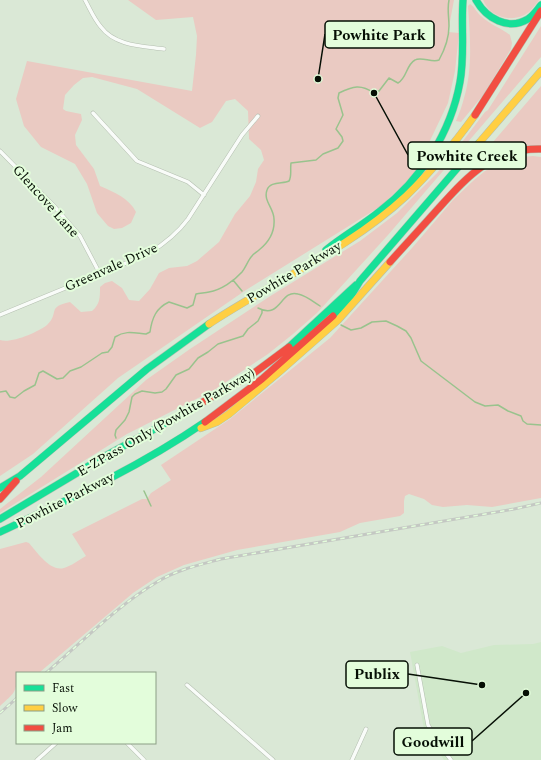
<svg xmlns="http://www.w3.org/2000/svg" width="541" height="760" viewBox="0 0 541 760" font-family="Spectral,serif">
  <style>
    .built { fill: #d0e8ca }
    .green { fill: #eacac2 }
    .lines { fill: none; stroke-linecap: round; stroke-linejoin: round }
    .stream { stroke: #99c38d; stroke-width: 1.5 }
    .street-casing { stroke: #b5bfb1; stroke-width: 4.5 }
    .fast-casing { stroke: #b5bfb1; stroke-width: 8 }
    .slow-casing { stroke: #b5bfb1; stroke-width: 8 }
    .jam-casing { stroke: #b5bfb1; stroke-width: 8 }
    .street { stroke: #f9fcf9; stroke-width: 3.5 }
    .fast { stroke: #16e098; stroke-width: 7 }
    .slow { stroke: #ffcf43; stroke-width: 7 }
    .jam { stroke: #f24e42; stroke-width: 7 }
    .rail-casing { stroke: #c4c8c3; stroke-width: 3 }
    .rail { stroke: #e3fddb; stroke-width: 1.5; stroke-dasharray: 4.5; stroke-linecap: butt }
    .labels { text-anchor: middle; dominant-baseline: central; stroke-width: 4; stroke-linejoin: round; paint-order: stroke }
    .street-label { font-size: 14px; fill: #060f05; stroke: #e3fddb }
    .leader { fill: none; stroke: #060f05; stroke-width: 1.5 }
    .callout-dot { fill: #060f05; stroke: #e3fddb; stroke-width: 1.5 }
    .callout { fill: #e3fddb; stroke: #060f05; stroke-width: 1.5 }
    .callout-label { font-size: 15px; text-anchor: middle; font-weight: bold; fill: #060f05 }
  </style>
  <rect width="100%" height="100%" fill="#dae8d6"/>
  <!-- built -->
  <path class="built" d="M541 642V760H444L424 729 410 652 442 646 461 653 494 645 533 644Z"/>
  <!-- green -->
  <path class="green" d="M128 0H454L448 32 459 33 455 71 448 103 414 174 381 206 246 290 118 378 33 454 0 476V340C11 344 38 332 47 325 60 313 46 307 70 302L81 312 92 311C100 304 100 298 100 287L105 283 112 281 122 288 129 300 139 301 150 289 159 273 169 268 187 266 197 261 219 242 235 214 250 196 256 182 258 169 264 160 261 150 249 139 248 111 235 99 226 101 212 122 200 128 137 89 92 77 83 78 74 85 65 95 63 109 66 111 81 114 82 120 75 135 76 145 94 169 100 186C114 192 129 198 136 212L131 223 122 228 114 229 108 226 97 213 87 184 75 164 41 147 24 126 16 99 27 61 192 91 196 55 197 36 193 17 156 20Z
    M483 0H539C536 4 532 9 529 12 514 24 490 18 483 0Z
    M470 4C475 7 476 12 481 16 489 24 501 28 510 35L512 43 511 49 484 94 461 122 456 121C459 114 462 106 464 98 473 68 470 37 468 6Z
    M541 26V57L388 235 317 313 293 334 268 354 214 390 127 434 0 513V509L41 477 146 380 190 349 272 295 360 241 397 213 437 173 456 150 485 112 488 110Z
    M541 86V145L523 146 490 153 487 149Z
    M533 156 541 157V498L492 507 467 505 443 507 432 505 424 499 409 494 405 496 404 501V513L400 516 360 523 340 532 237 550 184 565 157 577 133 593 40 672 37 673H17C17 693 14 693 0 706V549L26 542 29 543C37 552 50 572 64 568 71 566 79 560 86 556L72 534 142 499H147L151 493 171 480 161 465 230 419 330 338 412 248 453 200 474 180 485 171 498 164 522 157Z"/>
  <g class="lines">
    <!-- stream -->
    <path class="stream" d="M233 280 242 291
      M258 308C281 320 280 289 298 294 305 295 314 302 320 306
      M341 325 351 330 361 328 372 322 386 321 397 326 406 331 411 338 421 361 475 402 485 406 498 405 508 411 521 416 523 421 527 424 541 425
      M0 392 6 391 10 397 15 398 24 391 35 385 39 373 43 371 57 379 63 378 70 371 81 367 102 353 108 352 112 347 115 337C126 330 134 333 146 334L150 332C152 318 156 308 169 302L187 308 193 305 196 294C200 293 205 293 209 292 221 290 234 281 242 272 246 267 248 260 252 256 253 254 257 252 259 250 269 242 275 232 274 219 274 208 263 201 267 190 270 181 283 184 289 181 292 176 290 170 291 163L316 160 323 154 338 148 343 141 342 137 336 129 343 115 338 98 339 93C353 86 361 84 374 93L379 91 389 78 398 83C407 78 406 65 415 60 421 56 432 63 439 60 445 49 449 37 449 26 449 17 447 9 449 0
      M116 438 115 435 116 430 125 420 129 412 132 397 135 394 142 391 155 393 162 392 166 389 176 375 189 369 198 358 208 352 218 344 243 336 248 329 258 321 262 313V310
      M144 491 151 506"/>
    <!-- street casing -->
    <g class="street-casing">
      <path id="street" d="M85 0C90 9 94 19 101 27 115 46 143 46 164 49
        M93 113 137 161 188 182 204 195
        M0 151 54 206 80 236 100 274
        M0 315 148 254C164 244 177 234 188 219L242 135 258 116
        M417 665 428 725 439 744 451 760
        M187 685 273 760
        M127 743 144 760
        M37 760 56 743
        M352 760 366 729"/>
    </g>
    <!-- fast casing -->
    <g class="fast-casing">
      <path id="fast" d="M476 0C486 18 508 31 528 19 534 15 537 10 541 5
        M326 250C343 236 363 225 380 211 421 180 451 132 460 82 465 55 461 27 463 0
        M333 316 349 299 360 281 479 143
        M289 347 356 285
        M0 488 20 476 147 369 209 324
        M0 519 107 455 173 419
        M0 532C70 499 141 466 205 422"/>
    </g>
    <!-- slow casing -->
    <g class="slow-casing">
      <path id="slow" d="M479 143 541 71
        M209 324C274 281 349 249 406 196 432 171 454 144 475 115
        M201 428 217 422 229 414 279 372 338 320 390 262"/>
    </g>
    <!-- jam casing -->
    <g class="jam-casing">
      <path id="jam" d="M475 115 541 11
        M390 262C406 244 422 227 437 210 468 176 492 148 541 149
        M173 419 254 373 289 347
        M205 422 262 379 333 316
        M0 499 16 481"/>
    </g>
    <!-- street -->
    <use href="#street" class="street"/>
    <!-- fast -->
    <use href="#fast" class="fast"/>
    <!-- slow -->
    <use href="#slow" class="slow"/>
    <!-- jam -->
    <use href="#jam" class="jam"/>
    <!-- rail casing -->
    <g class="rail-casing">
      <path id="rail" d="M46 673C81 643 118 605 157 582 176 570 199 565 221 559L514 509 541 503
        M0 713 17 698"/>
    </g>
    <!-- rail -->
    <use href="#rail" class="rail"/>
  </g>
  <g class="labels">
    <!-- street labels -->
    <g class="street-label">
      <text transform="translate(46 201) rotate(48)">Glencove Lane</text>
      <text transform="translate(111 267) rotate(-24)">Greenvale Drive</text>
      <text transform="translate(294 272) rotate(-31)">Powhite Parkway</text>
      <text transform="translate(166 422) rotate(-30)">E-ZPass Only (Powhite Parkway)</text>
      <text transform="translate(65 500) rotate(-27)">Powhite Parkway</text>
    </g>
  </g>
  <!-- callouts -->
  <path class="leader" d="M318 79L325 34M374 93L408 155M482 685L408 674M526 693L472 741"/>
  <g class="callout-dot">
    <circle cx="318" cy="79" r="4"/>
    <circle cx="374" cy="93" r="4"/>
    <circle cx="482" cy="685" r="4"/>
    <circle cx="526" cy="693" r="4"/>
  </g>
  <g class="callout">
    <rect x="325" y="21" width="109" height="27" rx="4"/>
    <rect x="408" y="142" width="118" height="27" rx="4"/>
    <rect x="346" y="661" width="62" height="27" rx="4"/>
    <rect x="394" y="728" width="78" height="27" rx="4"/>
  </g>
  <g class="callout-label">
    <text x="379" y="40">Powhite Park</text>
    <text x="467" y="161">Powhite Creek</text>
    <text x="377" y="679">Publix</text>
    <text x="433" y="747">Goodwill</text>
  </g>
  <!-- legend -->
  <rect x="16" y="672" width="140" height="72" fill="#e3fddb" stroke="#8b9e85"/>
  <rect x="24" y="685" width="20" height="6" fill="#16e098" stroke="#8b9e85"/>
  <text x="52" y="692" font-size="12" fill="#060f05">Fast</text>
  <rect x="24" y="705" width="20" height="6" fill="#ffcf43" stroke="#8b9e85"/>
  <text x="52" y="712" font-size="12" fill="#060f05">Slow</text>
  <rect x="24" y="725" width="20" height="6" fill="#f24e42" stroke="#8b9e85"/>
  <text x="52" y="732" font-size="12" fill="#060f05">Jam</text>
</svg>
